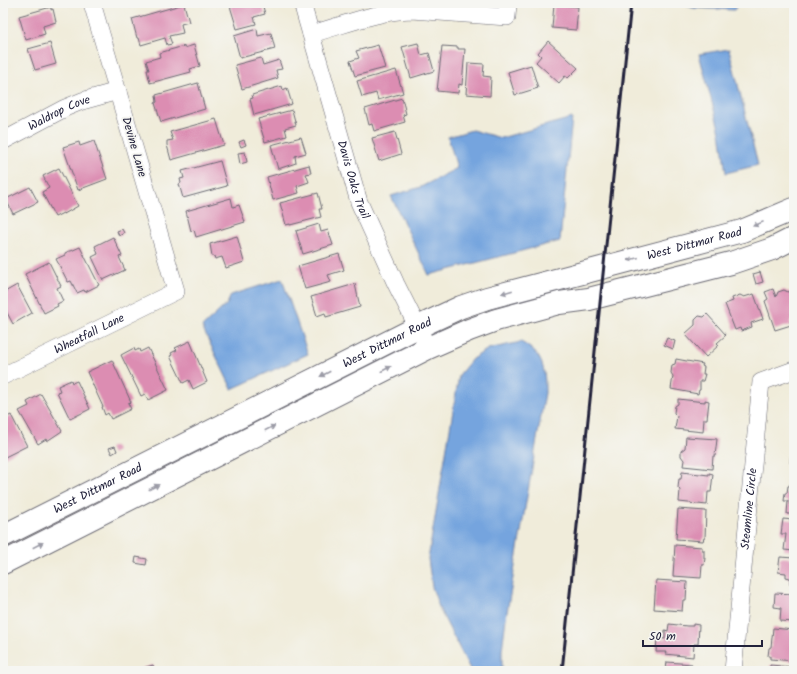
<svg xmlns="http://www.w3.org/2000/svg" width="797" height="674" viewBox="0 0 797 674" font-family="Kalam,sans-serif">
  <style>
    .water { fill: #75a4de; stroke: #4c638c }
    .building { fill: #dc8db2 }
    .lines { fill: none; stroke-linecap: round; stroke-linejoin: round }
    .street-casing { stroke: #6a6973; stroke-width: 18 }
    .secondary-casing { stroke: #6a6973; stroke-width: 24 }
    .street { stroke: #fff; stroke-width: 17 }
    .secondary { stroke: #fff; stroke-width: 22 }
    .rail { stroke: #22223b; stroke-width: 3 }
    .oneway { fill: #9c9ca7 }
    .labels { text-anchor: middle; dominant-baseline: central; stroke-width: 4; stroke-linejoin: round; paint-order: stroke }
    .street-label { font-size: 12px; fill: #22223b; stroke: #f6f6f2 }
  </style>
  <rect width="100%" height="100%" fill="#f6f6f2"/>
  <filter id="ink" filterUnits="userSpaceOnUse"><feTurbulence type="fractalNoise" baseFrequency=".025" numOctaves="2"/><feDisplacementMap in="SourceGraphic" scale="8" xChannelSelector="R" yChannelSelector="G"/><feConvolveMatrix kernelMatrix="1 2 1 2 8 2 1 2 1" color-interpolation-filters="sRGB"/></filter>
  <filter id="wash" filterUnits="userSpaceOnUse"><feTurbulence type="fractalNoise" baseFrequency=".012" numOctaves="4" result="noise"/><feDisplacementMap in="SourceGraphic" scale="16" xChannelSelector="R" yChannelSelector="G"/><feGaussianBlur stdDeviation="0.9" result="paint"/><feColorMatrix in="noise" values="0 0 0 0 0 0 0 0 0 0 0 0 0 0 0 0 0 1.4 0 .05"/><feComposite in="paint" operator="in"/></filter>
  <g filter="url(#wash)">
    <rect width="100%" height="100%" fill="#f0ecda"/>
    <!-- water -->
    <path class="water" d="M685 3H739L734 10 693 8 688 6Z
      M729 49 758 165 726 173 720 132 699 54Z
      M572 118 560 241 429 275 391 196 421 187 457 168 448 137 472 130 501 138Z
      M282 279 308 354 232 389 202 327 227 304 231 295Z
      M521 342C544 355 545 368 545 393L506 618 502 650V671H471L440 610 432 587 428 559 459 375 472 359 488 349Z"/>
    <g id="blocks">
      <!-- building -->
      <path class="building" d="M127 3H140L128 7Z
        M241 3H262L265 14 254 17 256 24 237 29 230 6Z
        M184 4 189 22 181 24 183 33 169 36 172 44 167 45 165 38 141 45 139 38H137L132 19Z
        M554 4 578 7 576 30 552 28Z
        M51 7V10L53 9 56 22 43 26 45 34 26 40 19 16Z
        M257 29 258 36 271 33 275 49 240 58 234 36Z
        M548 41 578 68 568 78 565 76 559 83 536 62 541 56 538 53Z
        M50 43 56 64 35 70 28 49Z
        M418 43 421 55 429 53 434 71 411 78 402 47Z
        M194 45 200 66 190 69 191 72 150 83 147 70H149L146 61 160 57 159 53 184 46V48Z
        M378 45 385 68 355 76 350 61 359 58 356 51Z
        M442 46 458 47V49H465L462 85 459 84 458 93 437 91Z
        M261 58 263 65 279 60 282 69 276 70 278 78 242 89 235 65Z
        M468 63 484 64 483 76 491 77 490 96 466 94Z
        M531 65 538 88 515 95 508 72Z
        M396 70 403 93 378 100 376 93 362 97 357 81Z
        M198 83 205 109 161 122 155 103 157 102 156 95Z
        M282 86 283 90 287 88 292 104 254 115 250 99 253 98 252 95Z
        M402 98 406 114 403 115 405 122 374 131 372 124 369 125 365 109Z
        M292 110 296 125 285 128 287 136 265 142 258 119Z
        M216 119 224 145 171 160 167 145V141L173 140 170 132Z
        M395 132 401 154 379 161 372 138Z
        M301 137 306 153 295 156 296 163 278 169 271 145Z
        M244 140 246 145 241 147 239 142Z
        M94 141 107 179 78 190 63 147 79 142 80 146Z
        M245 152 247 162 240 164 238 153Z
        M220 161 227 186 183 198 179 184 181 183 180 179 184 178 182 171Z
        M309 165 311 173 306 174 309 182 297 186 299 193 273 200 267 177Z
        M59 168 78 206 64 214 63 213 55 217 42 192 49 188 43 176Z
        M30 187 38 202 13 214 6 199Z
        M318 193 322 209H319L321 217 290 225V224L286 225 280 203Z
        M231 198 233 207 239 205 245 222 196 237 194 230 191 231 186 211Z
        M319 224 321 232 328 230 333 245 303 254 296 231Z
        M122 229 124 233 119 236 117 231Z
        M237 236 244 262 226 268 222 257 215 259 214 256H212L210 244Z
        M113 237 122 256 119 257 125 270 103 280 92 257 98 254 95 246Z
        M80 247 99 285 85 292 84 290 77 293 71 281 68 282 56 259 65 255V253L69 251H71Z
        M339 254 344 270 328 275 331 282 305 289 298 266Z
        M49 262 61 286 57 288 63 301 57 304 58 306 44 313 25 274Z
        M760 272 763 282 756 284 753 274Z
        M355 284 360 307 326 317 325 313 317 316 311 297Z
        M17 285 32 313 13 324 3 305V293Z
        M773 289 776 297 778 292 784 290 788 292 793 291 794 294V320L790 321 791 325 775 330 765 301 768 299 765 292Z
        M754 294 763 319 751 323 752 327 741 331 740 328 735 330 725 304 733 301 732 298 740 295 744 297Z
        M707 314 726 335 717 343 719 345 706 357 685 334 695 325V320L699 316 704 317Z
        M667 338 675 341 673 349 664 345Z
        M190 341 207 382 193 389 189 380 183 383 170 356 172 355 171 353 177 350 175 348Z
        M134 348 135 351 139 349 140 352 148 348 168 390 148 400 145 394 141 396 121 355Z
        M676 359 703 364 702 366 704 367 703 374H705L703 381H700V390H699L698 394 671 389 673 376 671 373 672 365 675 364Z
        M112 360 131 402 128 403 131 409 111 419 108 413 105 415 102 407H103L87 372Z
        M71 380 72 383 77 381 90 409 70 419 57 392 60 391 58 386Z
        M41 394 62 431 47 441 46 439 38 444 19 411 29 406 27 402Z
        M678 399 705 402V400L709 401 707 419H704L703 432 675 429 677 416 674 413 675 406 678 404Z
        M11 415 27 446 3 458V419Z
        M686 437 717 439 715 456H713L712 469 683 466 684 460 681 456V451L685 448Z
        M115 446 117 451 112 454 109 448Z
        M791 447H794V477L791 476 792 464 790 463Z
        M682 472 709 475V473L713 474 711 492H708L707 505 679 502 680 490 678 488 679 479H681Z
        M790 484H794V514H787L788 501H784L785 493H787L788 486H789Z
        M678 509 706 511 705 538H704L703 541 676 539Z
        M783 519 794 520V551L784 550 786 534H781Z
        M675 545 702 547V550H704V558H705L704 565H702L701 578 673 576Z
        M136 557 147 559 146 565 135 563Z
        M780 557 794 558V584H790V578L786 577V573L778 572Z
        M656 580 687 582 686 600H683L682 611 654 609Z
        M775 593 794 594V622L780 621 781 608 774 607Z
        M669 624 687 626H693V624L699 625 698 644H694L693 657 665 654 666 652H656L657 638 665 639V630L668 631Z
        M773 628 794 630V661L770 659V656H768L769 648 771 647Z
        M667 662 692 664 691 671H663V669H666Z
        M153 665 155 671H133Z
        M770 665 794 667V671H770Z"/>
    </g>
  </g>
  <g filter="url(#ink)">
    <use href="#blocks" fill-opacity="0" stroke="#6a6973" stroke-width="1"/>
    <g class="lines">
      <!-- street casing -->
      <g class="street-casing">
        <g id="street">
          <path id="s1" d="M302 3 359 202 396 284 423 338"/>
          <path d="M311 34C344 25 377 11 412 10L507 17 508 3"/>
          <path id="s2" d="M3 141 65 108 82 101 118 91"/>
          <path id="s3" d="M3 376 176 291 92 3"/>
          <path id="s4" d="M733 671 761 382 794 370"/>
        </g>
      </g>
      <!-- secondary casing -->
      <g class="secondary-casing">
        <g id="secondary">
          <path id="s5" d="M3 536 418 327 461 307 487 298 742 231 794 209"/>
          <path d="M3 563 428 348 469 330 496 320 559 303 589 299 731 263 772 249 794 238"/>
        </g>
      </g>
      <!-- street -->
      <use href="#street" class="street"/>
      <!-- secondary -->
      <use href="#secondary" class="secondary"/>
      <!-- rail -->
      <path class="rail" d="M562 671 631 3"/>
    </g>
    <!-- one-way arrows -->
    <defs><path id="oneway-solid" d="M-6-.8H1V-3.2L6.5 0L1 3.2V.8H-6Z"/></defs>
    <g class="oneway">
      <use href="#oneway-solid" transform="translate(758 224) rotate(158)"/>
      <use href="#oneway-solid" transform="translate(633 259) rotate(166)"/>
      <use href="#oneway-solid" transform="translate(507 292) rotate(164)"/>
      <use href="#oneway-solid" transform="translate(386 369) rotate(-27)"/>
      <use href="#oneway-solid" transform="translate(325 374) rotate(153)"/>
      <use href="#oneway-solid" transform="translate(270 428) rotate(-27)"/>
      <use href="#oneway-solid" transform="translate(154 487) rotate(-27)"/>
      <use href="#oneway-solid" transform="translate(38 545) rotate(-27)"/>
    </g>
  </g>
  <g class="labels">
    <!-- street labels -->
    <g class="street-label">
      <text stroke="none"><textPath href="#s2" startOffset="63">Waldrop Cove</textPath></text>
      <text transform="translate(134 147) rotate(74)">Devine Lane</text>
      <text stroke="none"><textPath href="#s1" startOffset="184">Davis Oaks Trail</textPath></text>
      <text stroke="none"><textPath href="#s5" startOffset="754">West Dittmar Road</textPath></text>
      <text stroke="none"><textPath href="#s3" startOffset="96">Wheatfall Lane</textPath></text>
      <text stroke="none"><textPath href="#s5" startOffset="430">West Dittmar Road</textPath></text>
      <text stroke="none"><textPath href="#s5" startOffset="106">West Dittmar Road</textPath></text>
      <text stroke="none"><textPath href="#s4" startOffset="163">Steamline Circle</textPath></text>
    </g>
  </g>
  <!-- margin -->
  <rect width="797" height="674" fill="none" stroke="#f6f6f2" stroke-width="16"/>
  <!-- scale -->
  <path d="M643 640v6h119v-6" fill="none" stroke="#22223b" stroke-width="2"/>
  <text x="649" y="640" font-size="12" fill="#22223b" stroke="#f6f6f2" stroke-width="3" paint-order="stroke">50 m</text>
</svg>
